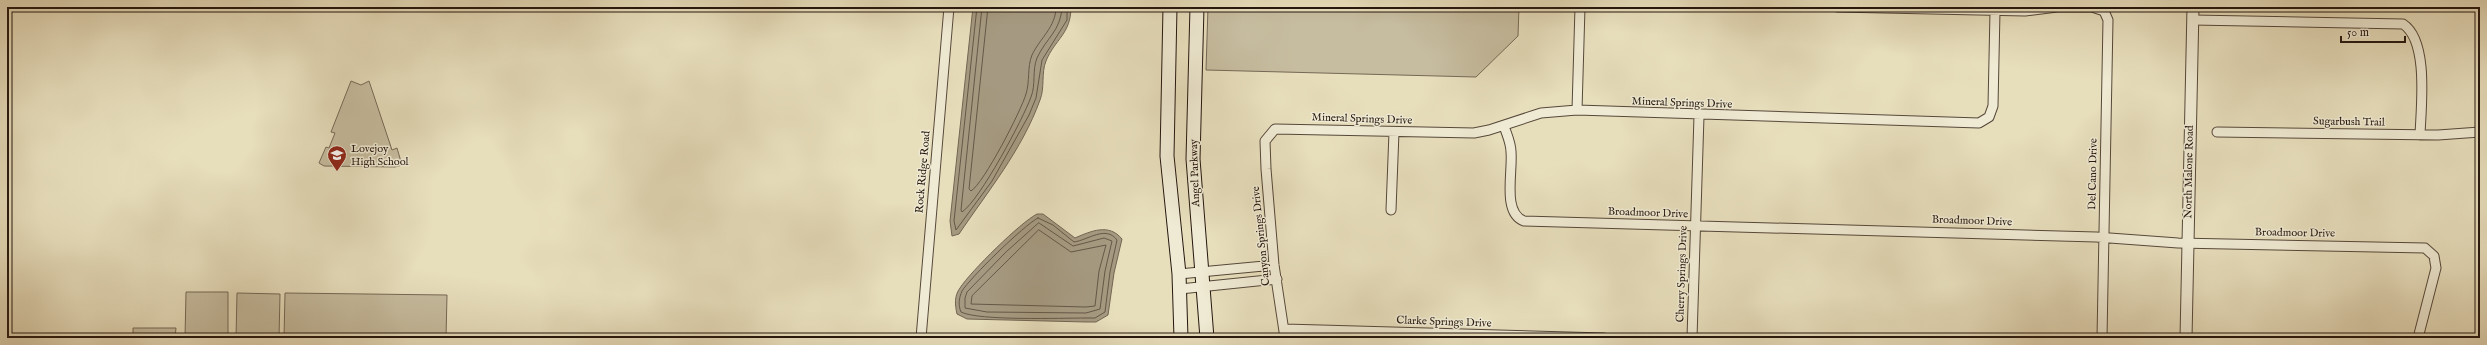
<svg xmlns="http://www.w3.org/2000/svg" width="2487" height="345" viewBox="0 0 2487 345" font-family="'IM FELL English',serif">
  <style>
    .green { fill: #c6bc9f; stroke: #766957 }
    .water { fill: #a59a81; stroke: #726553 }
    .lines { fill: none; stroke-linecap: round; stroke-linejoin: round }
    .shore { stroke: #655848; stroke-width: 1 }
    .minor-casing { stroke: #56483a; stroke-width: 11 }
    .tertiary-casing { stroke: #56483a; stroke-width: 13 }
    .secondary-casing { stroke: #25160f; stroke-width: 15 }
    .minor { stroke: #efead3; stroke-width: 9 }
    .tertiary { stroke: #efead3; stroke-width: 11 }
    .secondary { stroke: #efead3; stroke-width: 13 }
    .labels { text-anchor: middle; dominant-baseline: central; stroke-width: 3; stroke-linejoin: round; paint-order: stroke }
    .street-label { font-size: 11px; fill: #25160f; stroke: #efead3 }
    .poi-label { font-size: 11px; fill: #25160f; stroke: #efead3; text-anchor: start }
  </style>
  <rect width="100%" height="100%" fill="#e7debc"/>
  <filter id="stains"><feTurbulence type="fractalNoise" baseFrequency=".005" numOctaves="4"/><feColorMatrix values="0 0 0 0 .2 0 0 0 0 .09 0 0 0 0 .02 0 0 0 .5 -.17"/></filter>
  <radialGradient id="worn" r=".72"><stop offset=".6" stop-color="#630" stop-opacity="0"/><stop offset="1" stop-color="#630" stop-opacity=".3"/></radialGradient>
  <!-- green -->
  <path class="green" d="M1208 7H1519L1518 36 1476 77 1206 70Z
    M351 81 361 85 369 81 392 150 397 148 402 165 395 167 324 166 319 163 326 147 329 148 335 133 331 132Z
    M186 292H228V338H185Z
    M237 293 280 294 279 338H236Z
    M285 293 447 295 446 338H284Z
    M133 328H176L175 338H133Z"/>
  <!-- water -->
  <path class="water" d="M973 7H1071C1071 34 1055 39 1046 61 1041 73 1045 88 1040 100 1022 150 988 191 959 234L952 236 950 221Z
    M1037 214H1043L1075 238C1091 231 1109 223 1122 239L1114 273 1108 315 1096 322H1086L967 319 957 314C955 305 954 296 960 288 970 272 1021 222 1037 214Z"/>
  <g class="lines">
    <!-- shore -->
    <path class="shore" d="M977 7 954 221 956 230 992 181 1029 115 1036 98 1042 60 1067 20V7
      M982 7 961 210 962 212C980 200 1023 119 1031 97 1036 85 1032 70 1037 58 1046 38 1061 31 1062 7
      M988 7 969 189 971 191C984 183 1021 111 1026 94 1030 82 1027 67 1032 55 1040 38 1056 27 1056 7
      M1038 218 1053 225 1074 242C1088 240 1106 225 1117 240L1110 272 1105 312 1095 318H1086C1061 318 979 321 961 312 958 305 959 298 962 291 970 278 1024 225 1038 218Z
      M1039 223 1073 246 1104 238 1112 241 1105 271 1100 309 1086 313 987 312 965 308V298L967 292 1006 252Z
      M1039 230 1071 252 1106 245 1099 271 1095 306 1086 307 971 304 972 296Z"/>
    <!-- minor casing -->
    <g class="minor-casing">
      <path id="minor" d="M1837 7 2025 11 2057 7H2092L2104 11 2108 20 2102 338
        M2193 20 2403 24C2429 41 2421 107 2420 135
        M1577 110 1580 7
        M1504 126C1507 135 1511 143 1511 152 1513 172 1502 213 1524 221L2096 237 2178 243 2425 248 2434 256 2436 268 2418 338
        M2217 132 2438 135 2480 132
        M1391 210 1394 132
        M1179 274 1274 265
        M1180 289 1277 279
        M1285 329 1604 338
        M921 338 949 7
        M1285 338 1274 265 1266 169 1265 141 1275 129 1474 133 1489 130 1541 113 1577 110 1979 123 1989 117 1993 106 1995 11
        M1692 338 1699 116"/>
    </g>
    <!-- tertiary casing -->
    <g class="tertiary-casing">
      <path id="tertiary" d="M2186 338 2193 7"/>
    </g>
    <!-- secondary casing -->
    <g class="secondary-casing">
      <path id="secondary" d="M1170 7 1167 156 1179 274 1181 338
        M1197 7 1193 159 1207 338"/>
    </g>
    <!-- minor -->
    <use href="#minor" class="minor"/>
    <!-- tertiary -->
    <use href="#tertiary" class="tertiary"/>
    <!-- secondary -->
    <use href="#secondary" class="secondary"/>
  </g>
  <!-- icons -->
  <defs>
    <g id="school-pin" transform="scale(1)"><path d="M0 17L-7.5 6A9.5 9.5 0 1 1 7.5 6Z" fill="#8f2418" stroke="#efead3"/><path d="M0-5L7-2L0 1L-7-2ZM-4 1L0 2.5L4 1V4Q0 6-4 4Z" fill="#fff"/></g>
  </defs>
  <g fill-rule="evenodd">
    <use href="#school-pin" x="337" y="155"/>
  </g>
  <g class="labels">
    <!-- street labels -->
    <g class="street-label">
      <text transform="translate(1682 103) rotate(2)">Mineral Springs Drive</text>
      <text transform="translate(1362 119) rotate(2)">Mineral Springs Drive</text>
      <text transform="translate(2349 122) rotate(1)">Sugarbush Trail</text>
      <text transform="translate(923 172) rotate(-85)">Rock Ridge Road</text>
      <text transform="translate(2189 172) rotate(-89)">North Malone Road</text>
      <text transform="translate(1195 173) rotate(-92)">Angel Parkway</text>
      <text transform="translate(2093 174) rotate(-89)">Del Cano Drive</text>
      <text transform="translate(1648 213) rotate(2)">Broadmoor Drive</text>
      <text transform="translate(1972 221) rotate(2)">Broadmoor Drive</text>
      <text transform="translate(2295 233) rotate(1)">Broadmoor Drive</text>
      <text transform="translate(1261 236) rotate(-96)">Canyon Springs Drive</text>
      <text transform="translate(1682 274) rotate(-88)">Cherry Springs Drive</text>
      <text transform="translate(1444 322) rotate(2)">Clarke Springs Drive</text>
    </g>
    <!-- poi labels -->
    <g class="poi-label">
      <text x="351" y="149">Lovejoy<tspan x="351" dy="13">High School</tspan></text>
    </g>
  </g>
  <!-- margin -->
  <rect width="2487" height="345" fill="none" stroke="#e7debc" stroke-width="24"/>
  <rect x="8" y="8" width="2471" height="329" fill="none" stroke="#25160f" stroke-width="2"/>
  <rect x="12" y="12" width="2463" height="321" fill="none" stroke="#25160f"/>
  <!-- scale -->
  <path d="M2341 36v6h64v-6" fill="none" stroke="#25160f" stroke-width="2"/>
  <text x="2347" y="36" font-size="12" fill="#25160f" stroke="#efead3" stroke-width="3" paint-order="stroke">50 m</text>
  <rect width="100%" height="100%" filter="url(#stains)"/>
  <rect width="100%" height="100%" fill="url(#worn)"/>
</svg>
